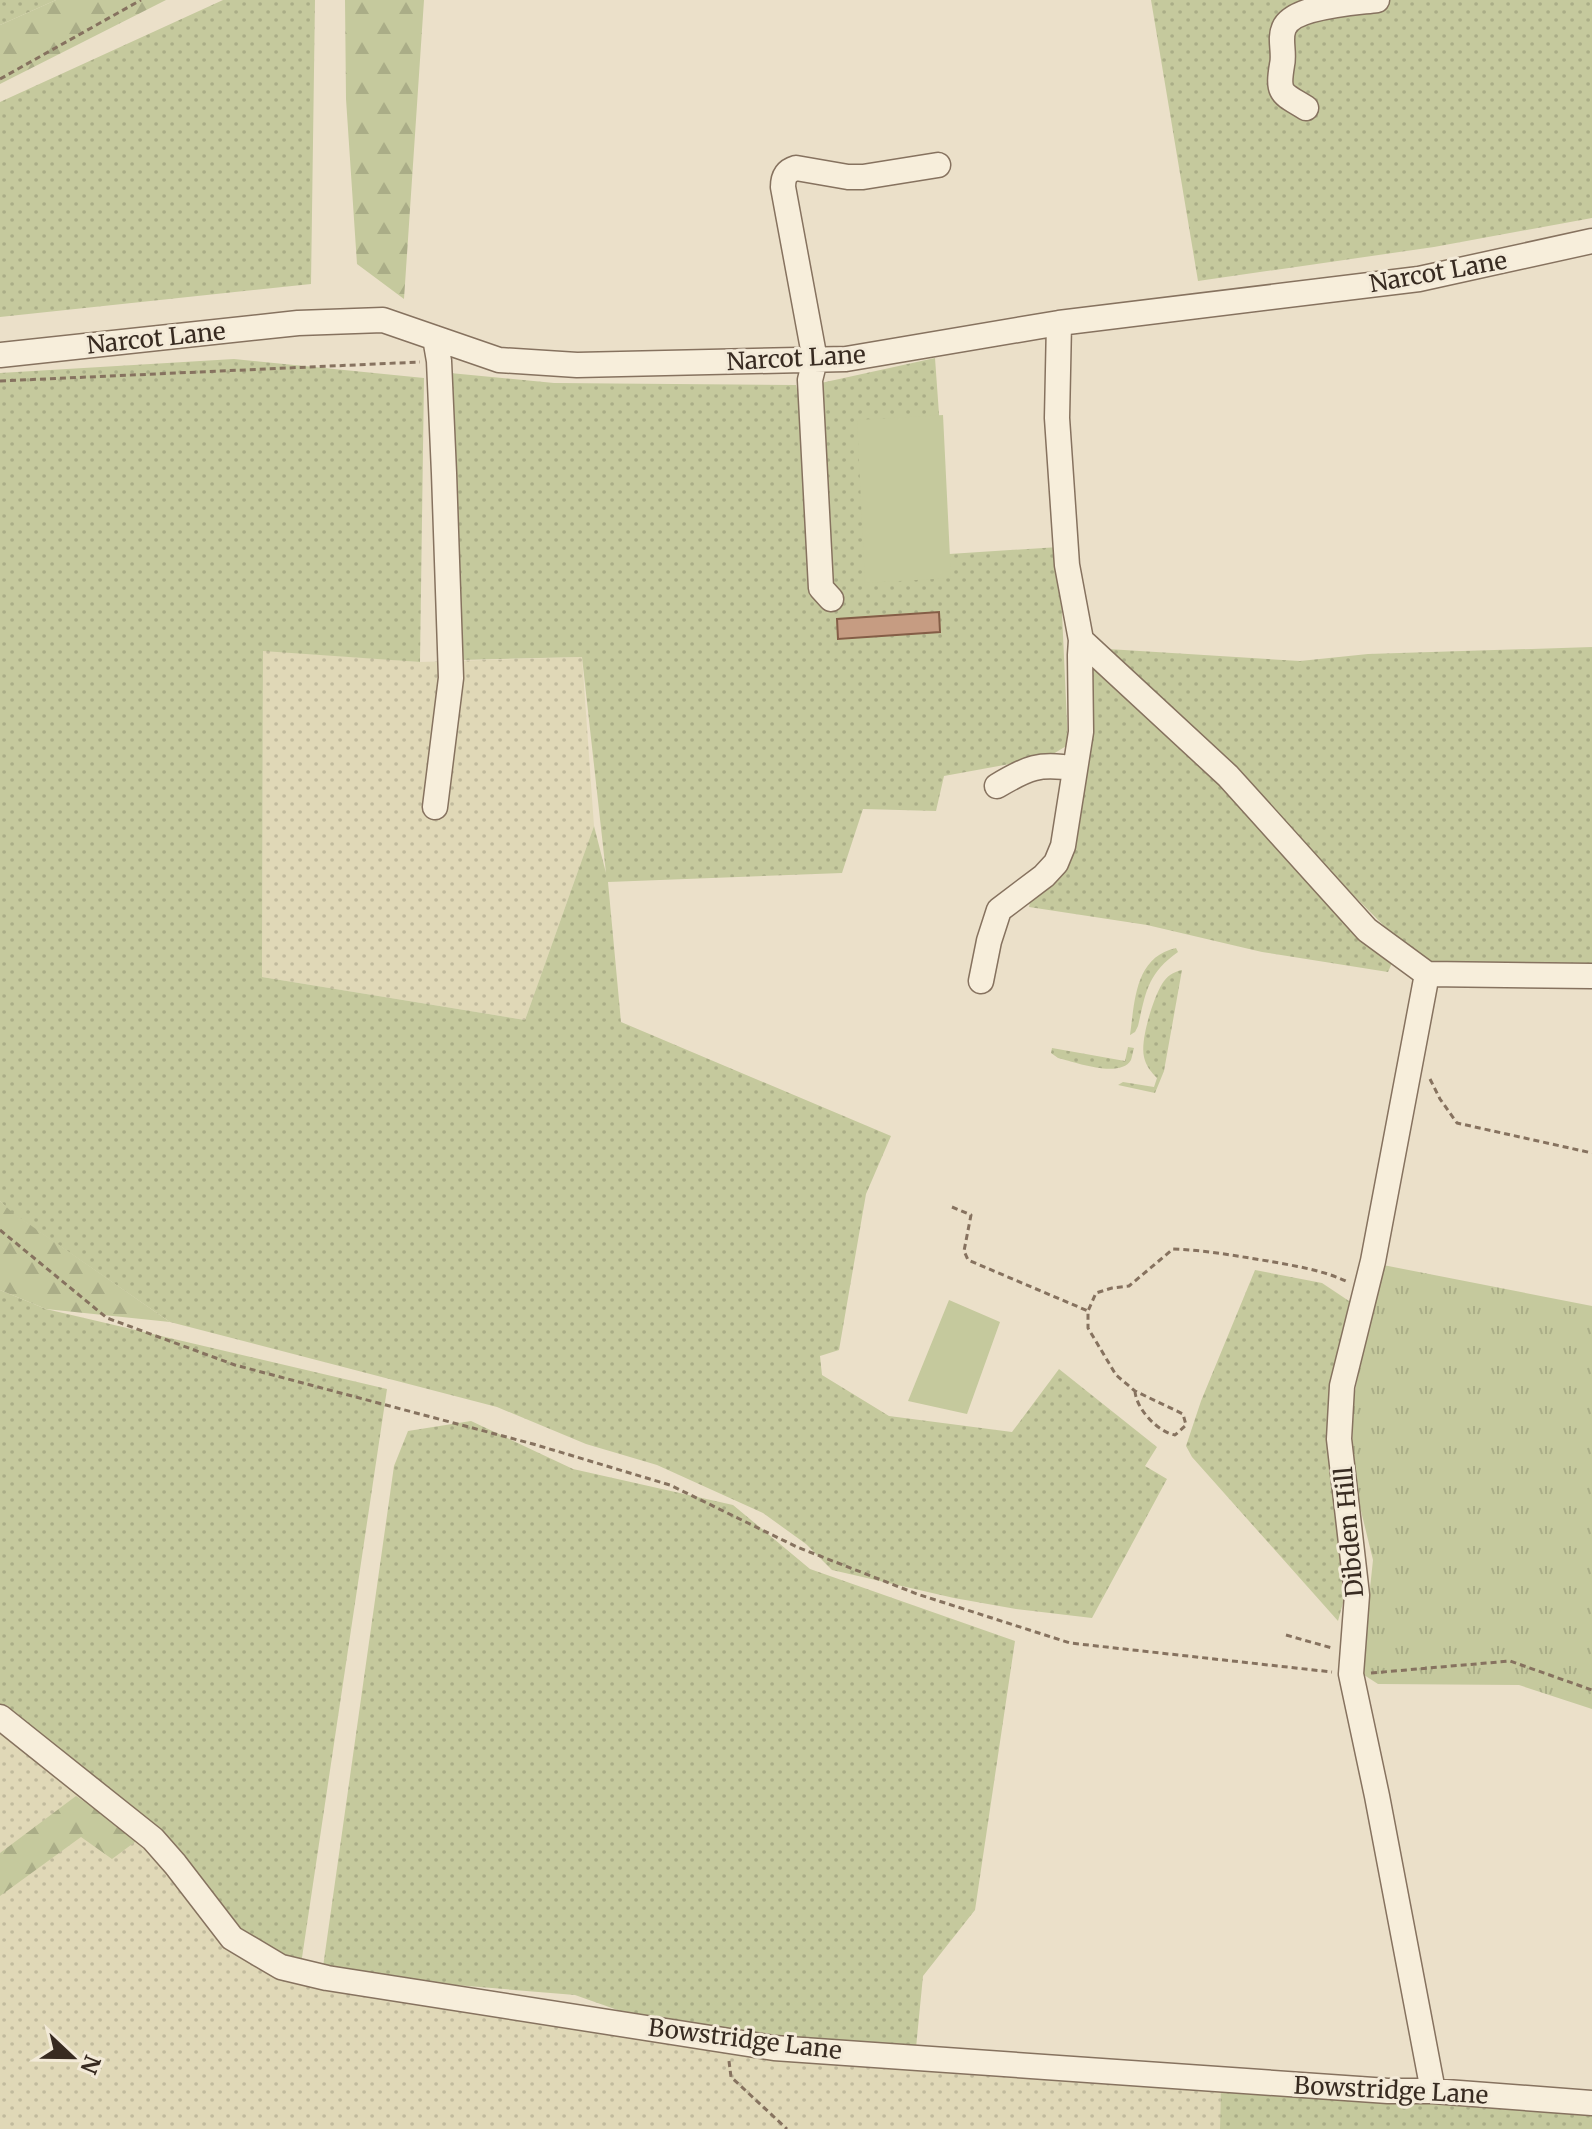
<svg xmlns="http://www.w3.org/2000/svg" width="1592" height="2129" viewBox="0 0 1592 2129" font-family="Merriweather,serif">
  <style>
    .farmland { fill: url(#farmland-dots) }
    .grass { fill: url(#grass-dots) }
    .forest { fill: url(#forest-firs) }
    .park { fill: url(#park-tufts) }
    .pitch { fill: #c5c99d }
    .building { fill: #c69c82; stroke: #845d46; stroke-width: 2 }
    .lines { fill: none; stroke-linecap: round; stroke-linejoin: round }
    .minor-casing { stroke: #86725f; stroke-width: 27 }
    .path { stroke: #86725f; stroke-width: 3; stroke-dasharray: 6 4; stroke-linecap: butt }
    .minor { stroke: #f7eedb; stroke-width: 24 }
    .labels { text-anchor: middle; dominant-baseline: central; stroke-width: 6; stroke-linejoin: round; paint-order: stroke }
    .street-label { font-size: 24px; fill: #382b21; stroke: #f3ead8 }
  </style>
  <defs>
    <pattern id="farmland-dots" width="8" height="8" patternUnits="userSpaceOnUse" patternTransform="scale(2)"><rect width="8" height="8" fill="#e0d8b7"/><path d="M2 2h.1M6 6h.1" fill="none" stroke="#c1ba9d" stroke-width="1.8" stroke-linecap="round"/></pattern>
    <pattern id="grass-dots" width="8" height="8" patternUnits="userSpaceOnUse" patternTransform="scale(2)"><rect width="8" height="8" fill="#c5c99d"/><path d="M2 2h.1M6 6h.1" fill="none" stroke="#aaad87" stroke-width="1.8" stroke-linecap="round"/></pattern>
    <pattern id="forest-firs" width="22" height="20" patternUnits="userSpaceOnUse" patternTransform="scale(2)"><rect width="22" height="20" fill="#c5c99d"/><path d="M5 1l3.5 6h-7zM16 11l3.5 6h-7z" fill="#aaad87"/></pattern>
    <pattern id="park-tufts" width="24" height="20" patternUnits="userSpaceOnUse" patternTransform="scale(2)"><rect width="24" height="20" fill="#c5c99d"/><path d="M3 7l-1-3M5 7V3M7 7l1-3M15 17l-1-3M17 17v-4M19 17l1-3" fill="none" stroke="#aaad87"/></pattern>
  </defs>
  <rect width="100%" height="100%" fill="#ebe0c9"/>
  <!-- farmland -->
  <path class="farmland" d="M263 650 420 662 582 657 594 826 525 1020 262 977Z
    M0 1717 153 1839 281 1967 680 2032 1221 2079 1220 2129H0Z"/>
  <!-- grass -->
  <path class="grass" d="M0 0H56L0 25Z
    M223 0H315L311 284 0 317V102Z
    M1151 0H1592V218L1434 247 1198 281Z
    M935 358 949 554 1059 547 1068 745 1048 757 944 776 936 811 863 809 842 873 608 882 621 1022 891 1136 866 1194 839 1350 820 1356 822 1375 889 1416 1012 1432 1059 1369 1157 1447 1145 1466 1167 1479 1092 1618 1016 1609 954 1598 832 1570 806 1544 763 1513 657 1465 586 1444 497 1407 170 1322 12 1213 0 1201V373L234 359 424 378 420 662 263 651 262 977 525 1020 594 826 606 873 582 657 462 660 450 373 554 383 796 385 801 406 821 383Z
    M1592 647V968H1426L1108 649 1300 661 1368 654Z
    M1092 654 1395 956 1388 972 1262 952 1147 925 1029 907 1032 893 1051 878Z
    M1176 948 1178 952C1147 974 1146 992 1138 1026L1135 1032 1130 1035C1135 1000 1135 957 1176 948Z
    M1182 970 1164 1071 1155 1093 1118 1085 1123 1082 1154 1087 1157 1078C1151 1072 1146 1066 1144 1057 1140 1040 1153 999 1162 984 1167 976 1173 972 1182 970Z
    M1128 1047 1134 1048C1133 1051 1132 1057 1131 1060 1120 1079 1075 1062 1058 1058L1051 1053 1052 1048 1125 1061Z
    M1255 1270 1322 1283 1352 1303 1349 1581 1338 1621 1192 1457 1186 1446 1201 1401Z
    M0 1290 46 1309 387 1389 300 1971 281 1967 175 1864 0 1717Z
    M471 1421 573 1469 733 1505 810 1569 1015 1641 975 1910 923 1976 915 2058 680 2032 575 1995 322 1974 394 1466 408 1431Z
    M1221 2079 1592 2103V2129H1220Z"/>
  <!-- forest -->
  <path class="forest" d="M56 0H166L0 84V25Z
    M345 0H424L404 299 357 264 346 99Z
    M0 1201 13 1213 170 1322 46 1309 0 1290Z
    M76 1796 139 1839 112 1859 81 1837 0 1896V1853Z"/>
  <!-- park -->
  <path class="park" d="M1378 1264 1592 1306V1709L1519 1685 1378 1684 1361 1673 1373 1560 1351 1470 1354 1397Z"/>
  <!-- pitch -->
  <path class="pitch" d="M943 415 951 578 865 583 857 420Z
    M949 1300 1000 1322 967 1414 908 1401Z"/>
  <!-- building -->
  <path class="building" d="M939 612 940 632 838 639 837 619Z"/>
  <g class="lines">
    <!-- minor casing -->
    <g class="minor-casing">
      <path id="minor" d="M1306 108C1282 93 1277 95 1282 65 1285 53 1279 39 1284 28 1293 6 1355 3 1377 0
        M1059 323 1057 418 1067 565 1081 640 1228 776 1367 930 1427 974 1592 976
        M0 355 298 323 383 320 499 360 577 365 846 359 1059 323 1419 279 1592 241
        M831 599 821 588 810 380 815 360 783 187C783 177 786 171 796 168L848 177H863L938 165
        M997 786C1027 768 1040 762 1075 769
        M435 807 451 678 444 473 439 361 435 338
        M1427 974 1373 1261 1342 1386 1339 1439 1357 1595 1351 1674 1377 1796 1433 2091
        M981 981 989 941 999 910 1044 876 1056 863 1063 846 1081 732 1080 655 1081 640
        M0 1717 153 1839 175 1864 232 1938 281 1967 327 1978 774 2048 1388 2091H1433L1592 2103"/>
    </g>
    <!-- path -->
    <path class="path" d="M0 79 141 0
      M0 381 420 362
      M1430 1079 1440 1099 1457 1123 1592 1153
      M952 1207 971 1215 964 1251 968 1260 1088 1311
      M0 1230 107 1318 235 1365 533 1444 670 1485 797 1547 917 1594 1070 1643 1332 1672
      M1135 1391C1136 1409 1158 1432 1175 1435L1186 1425 1183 1414 1135 1391 1116 1375 1088 1328V1311L1096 1293 1112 1288 1129 1286 1173 1249C1206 1250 1236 1256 1268 1261 1295 1266 1323 1270 1348 1282
      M1286 1635 1332 1648
      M1371 1673 1510 1661 1592 1690
      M729 2061 731 2077 787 2129"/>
    <!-- minor -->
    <use href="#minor" class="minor"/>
  </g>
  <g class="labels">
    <!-- street labels -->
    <g class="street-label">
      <text transform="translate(1438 272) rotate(-10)">Narcot Lane</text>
      <text transform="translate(156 338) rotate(-6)">Narcot Lane</text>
      <text transform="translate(796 358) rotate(-3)">Narcot Lane</text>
      <text transform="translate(1349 1532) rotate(-95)">Dibden Hill</text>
      <text transform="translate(745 2039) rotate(7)">Bowstridge Lane</text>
      <text transform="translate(1391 2090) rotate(3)">Bowstridge Lane</text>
    </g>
  </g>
  <!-- north arrow -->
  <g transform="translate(72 2057) rotate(112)" stroke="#f3ead8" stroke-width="6" paint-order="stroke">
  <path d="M0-6L14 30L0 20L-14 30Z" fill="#382b21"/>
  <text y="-12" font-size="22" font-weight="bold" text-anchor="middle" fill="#382b21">N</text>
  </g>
</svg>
